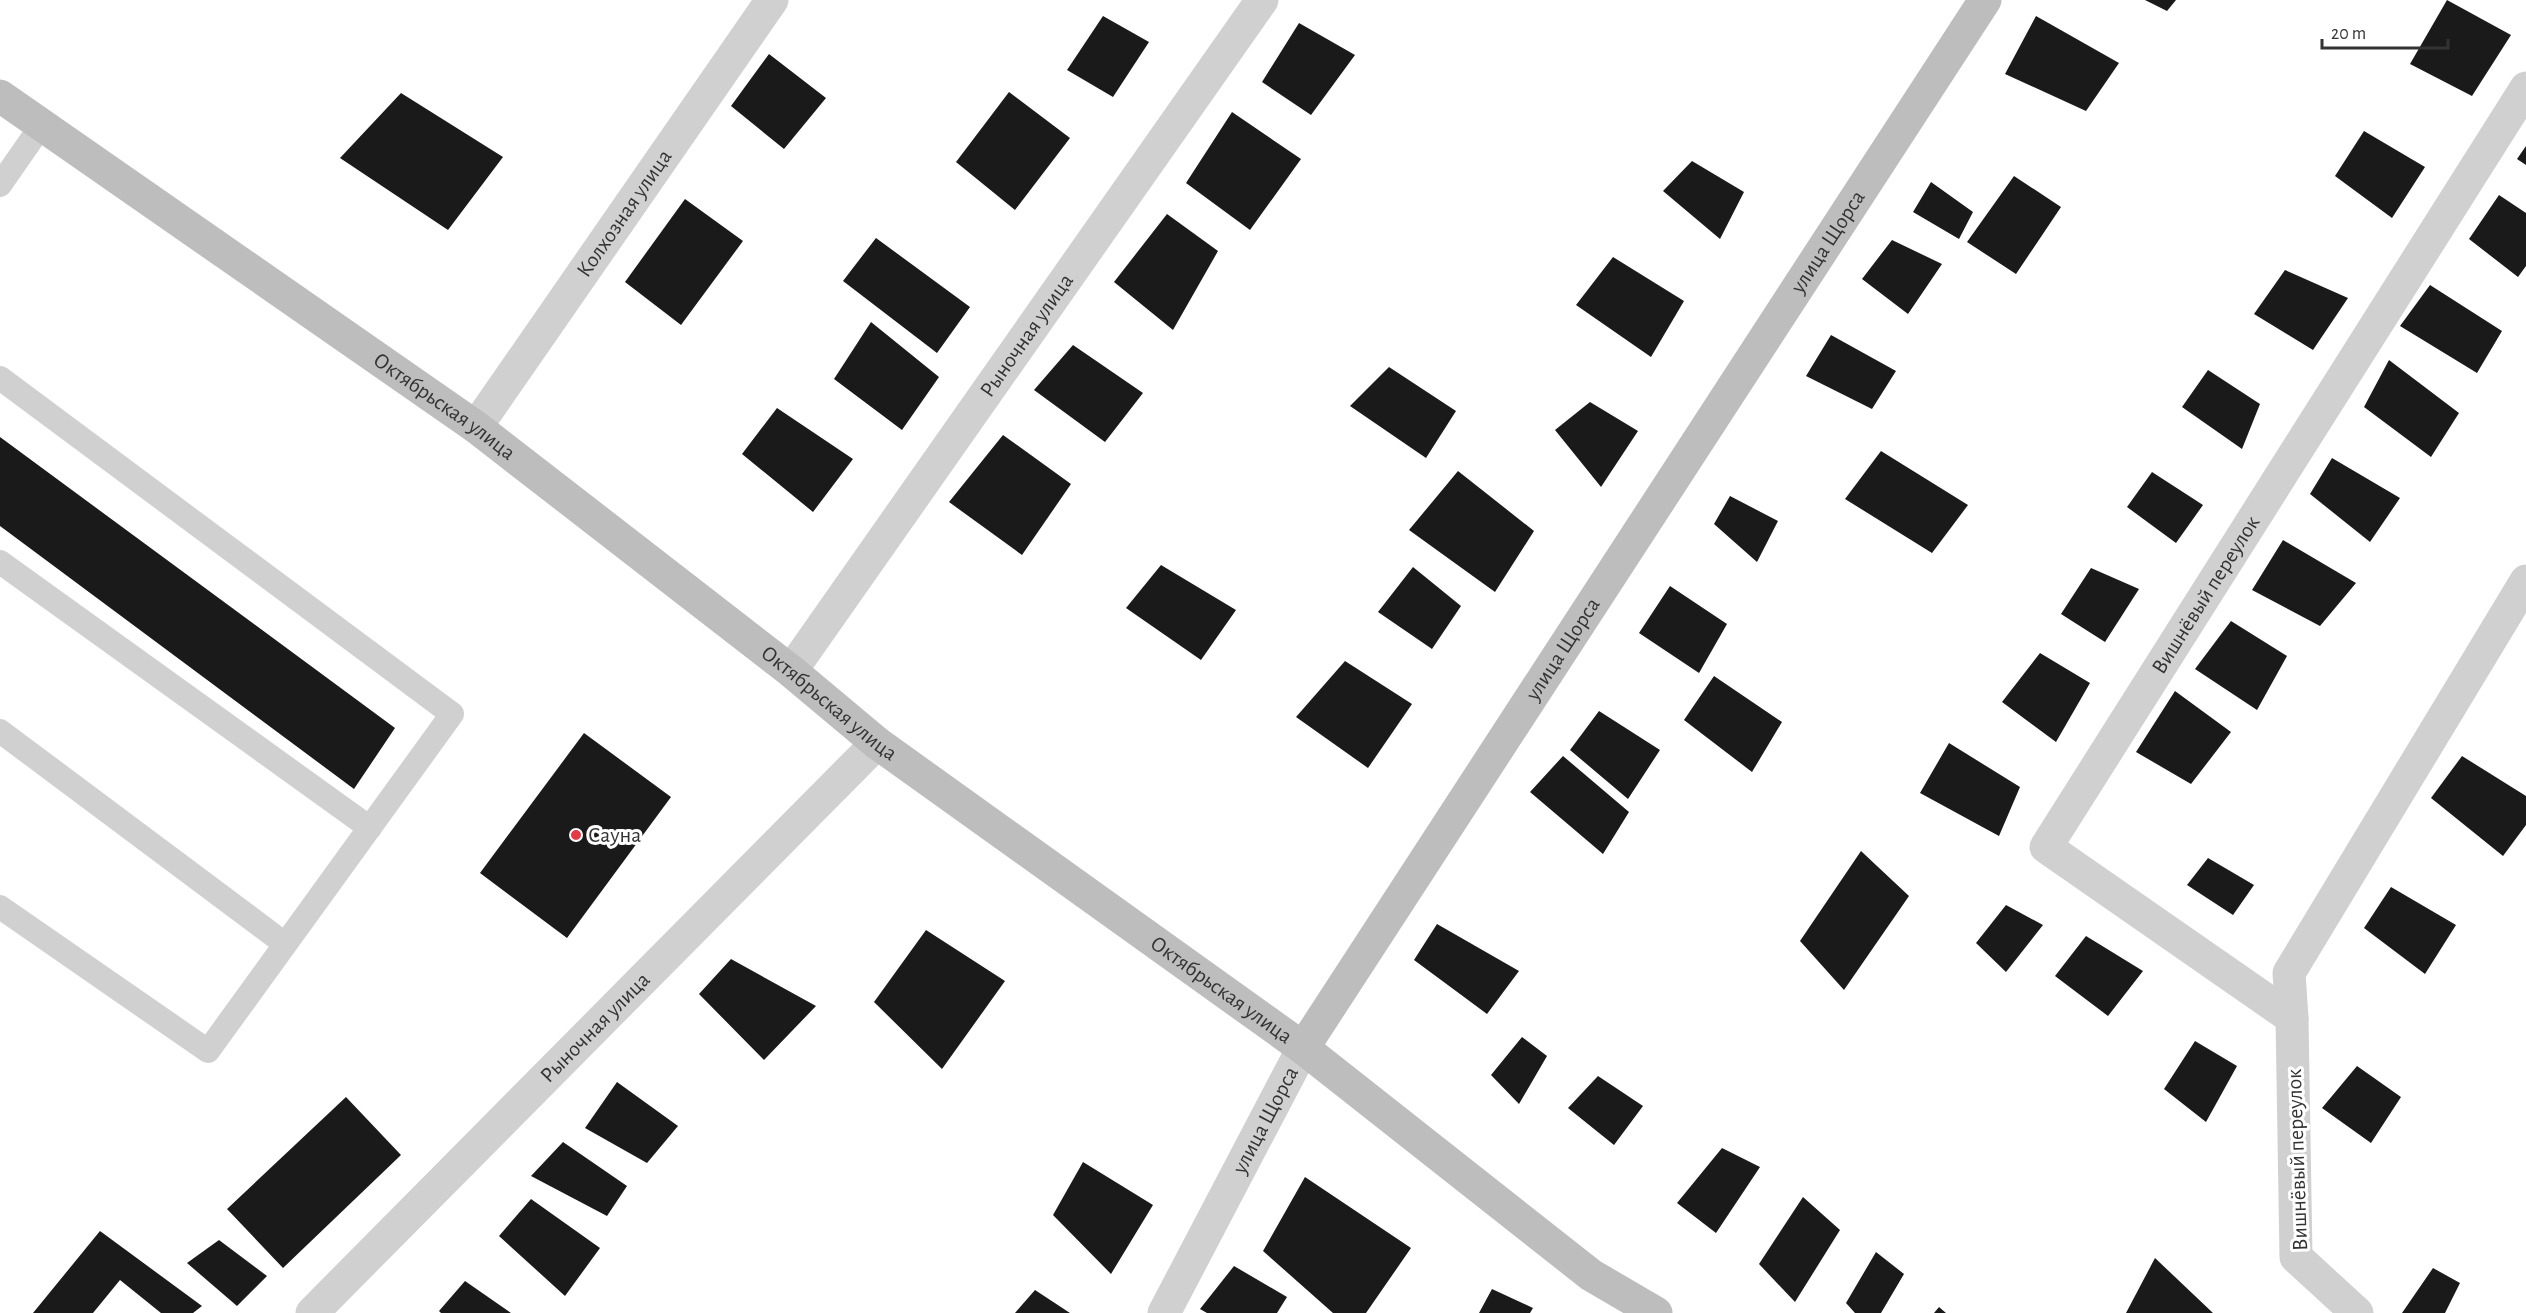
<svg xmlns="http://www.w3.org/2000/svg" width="2526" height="1313" viewBox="0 0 2526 1313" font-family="'Alegreya Sans',sans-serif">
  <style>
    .building { fill: #1a1a1a }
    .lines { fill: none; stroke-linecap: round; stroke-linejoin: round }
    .lane { stroke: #d0d0d0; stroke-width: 24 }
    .street { stroke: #d0d0d0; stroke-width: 33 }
    .secondary { stroke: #bdbdbd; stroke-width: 33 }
    .poi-dot { fill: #e63946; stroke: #fff; stroke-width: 2 }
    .labels { text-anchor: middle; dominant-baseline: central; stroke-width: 6; stroke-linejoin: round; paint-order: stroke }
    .street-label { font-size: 22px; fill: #333; stroke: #fff }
    .poi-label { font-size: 22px; fill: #333; stroke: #fff; text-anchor: start }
  </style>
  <rect width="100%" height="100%" fill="#fff"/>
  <!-- building -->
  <path class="building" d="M2145 0H2176L2167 11Z
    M2447 0 2511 35 2472 96 2410 64Z
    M1103 16 1149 42 1113 97 1067 70Z
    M2036 16 2119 63 2086 111 2005 74Z
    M1299 23 1355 55 1311 115 1262 82Z
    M769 54 826 98 784 149 731 106Z
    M1009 92 1070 138 1015 210 956 162Z
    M401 93 503 157 448 230 340 158Z
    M1232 112 1301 159 1250 230 1186 183Z
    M2364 131 2425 167 2392 218 2335 176Z
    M2526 146V165L2517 159Z
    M1692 161 1744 192 1720 239 1663 191Z
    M2014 176 2061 207 2016 274 1967 242Z
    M1931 182 1973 212 1959 239 1913 212Z
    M2499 195 2526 213V266L2518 277 2469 239Z
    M685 199 743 241 681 325 625 282Z
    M1167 214 1218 251 1173 330 1114 282Z
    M876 238 970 307 937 353 843 281Z
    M1892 240 1942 264 1908 314 1862 279Z
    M1613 257 1684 301 1651 357 1576 305Z
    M2285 270 2348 298 2313 350 2254 314Z
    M2430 285 2502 331 2477 373 2400 326Z
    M871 322 939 377 902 430 834 379Z
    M1831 335 1896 371 1872 409 1806 376Z
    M1073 345 1143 393 1105 442 1034 390Z
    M2389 360 2459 413 2431 457 2364 407Z
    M1389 367 1456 411 1426 458 1350 406Z
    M2208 370 2260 404 2242 449 2182 407Z
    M1590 402 1638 431 1601 487 1555 430Z
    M777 408 853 459 813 512 742 454Z
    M1003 435 1071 484 1022 555 949 502Z
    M0 437 395 728 354 789 0 526Z
    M1881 451 1968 505 1932 553 1845 499Z
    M2332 458 2400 498 2370 542 2310 494Z
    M1458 471 1534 531 1495 592 1409 530Z
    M2152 472 2203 505 2176 543 2127 507Z
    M1730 496 1778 521 1757 562 1714 524Z
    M2283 540 2356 583 2320 626 2252 590Z
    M1161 565 1236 610 1201 660 1126 608Z
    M1413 567 1461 606 1432 649 1378 612Z
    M2091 568 2139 589 2105 642 2061 614Z
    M1670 586 1727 624 1699 673 1639 633Z
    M2231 621 2287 656 2257 710 2195 669Z
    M2040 653 2090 683 2056 742 2002 702Z
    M1345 661 1412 704 1368 768 1296 717Z
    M1714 676 1782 722 1752 772 1684 720Z
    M2175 691 2231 732 2191 784 2136 752Z
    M1599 711 1660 750 1628 799 1570 750Z
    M584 733 671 797 567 938 480 873Z
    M1949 743 2020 787 1999 836 1920 793Z
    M1563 756 1629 812 1603 854 1530 792Z
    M2462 756 2526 796V825L2503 856 2431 798Z
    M1861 851 1909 896 1844 990 1800 941Z
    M2208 858 2254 885 2233 915 2187 885Z
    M2391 887 2456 925 2425 974 2364 928Z
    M2006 905 2043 925 2006 972 1976 943Z
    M1437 924 1519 971 1487 1014 1414 960Z
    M926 930 1005 981 942 1069 874 1002Z
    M2086 936 2143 971 2108 1016 2055 976Z
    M731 959 816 1006 764 1060 699 994Z
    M1522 1037 1547 1056 1519 1104 1491 1075Z
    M2195 1041 2237 1066 2206 1122 2164 1089Z
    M2357 1066 2401 1097 2371 1143 2322 1108Z
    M1598 1076 1643 1106 1614 1145 1568 1108Z
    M617 1082 678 1126 647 1163 585 1128Z
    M346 1097 401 1155 283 1268 227 1209Z
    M563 1142 627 1186 607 1216 531 1176Z
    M1722 1148 1760 1167 1716 1233 1677 1203Z
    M1083 1162 1153 1205 1111 1274 1053 1215Z
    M1305 1177 1411 1248 1366 1313H1333L1263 1251Z
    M1803 1197 1840 1230 1795 1302 1759 1264Z
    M531 1199 600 1248 565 1296 499 1236Z
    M100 1231 202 1306 193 1313H161L120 1280 93 1313H33Z
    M219 1240 267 1276 237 1306 187 1263Z
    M1876 1252 1904 1274 1881 1313H1855L1846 1303Z
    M2155 1258 2213 1313H2126Z
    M1234 1266 1287 1297 1277 1313H1207L1200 1309Z
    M2433 1268 2460 1283 2445 1313H2402Z
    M465 1281 511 1313H441L439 1311Z
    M1492 1289 1533 1308 1530 1313H1479Z
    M1035 1290 1070 1313H1015Z
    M1939 1307 1946 1313H1934Z"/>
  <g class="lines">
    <!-- lane -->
    <path class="lane" d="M0 185 41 126
      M0 378 452 714 208 1051 0 907
      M0 562 370 828
      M0 731 285 944"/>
    <!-- street -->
    <g class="street">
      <path id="s1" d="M476 427 772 0"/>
      <path id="s2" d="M791 671 1262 0"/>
      <path id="s3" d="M2292 1018 2046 847 2526 88"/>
      <path id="s4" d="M312 1313 877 743"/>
      <path id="s5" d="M1164 1313 1303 1048"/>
      <path d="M2357 1313 2296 1257 2292 1018 2289 973 2526 581"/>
    </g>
    <!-- secondary -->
    <g class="secondary">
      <path id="s6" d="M0 96 476 427 791 671 877 743 1303 1048 1591 1275 1656 1313"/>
      <path id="s7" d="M1303 1048 1985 0"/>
    </g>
  </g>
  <!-- markers -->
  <circle class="poi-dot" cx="576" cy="835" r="6"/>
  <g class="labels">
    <!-- street labels -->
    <g class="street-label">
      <text stroke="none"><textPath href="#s1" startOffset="260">Колхозная улица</textPath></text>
      <text stroke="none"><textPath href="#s7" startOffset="962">улица Щорса</textPath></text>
      <text stroke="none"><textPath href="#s2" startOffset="410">Рыночная улица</textPath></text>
      <text stroke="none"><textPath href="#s6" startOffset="542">Октябрьская улица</textPath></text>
      <text stroke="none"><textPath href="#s3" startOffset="598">Вишнёвый переулок</textPath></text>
      <text stroke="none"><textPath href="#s7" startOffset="476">улица Щорса</textPath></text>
      <text stroke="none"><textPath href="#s6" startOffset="1028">Октябрьская улица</textPath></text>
      <text stroke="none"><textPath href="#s6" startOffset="1514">Октябрьская улица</textPath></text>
      <text stroke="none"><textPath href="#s4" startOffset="402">Рыночная улица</textPath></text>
      <text stroke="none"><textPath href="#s5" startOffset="218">улица Щорса</textPath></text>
      <text transform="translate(2297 1160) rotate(-92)">Вишнёвый переулок</text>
    </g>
    <!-- poi labels -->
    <g class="poi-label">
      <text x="588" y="835">Сауна</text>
    </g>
  </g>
  <!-- scale -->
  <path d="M2322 39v9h126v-9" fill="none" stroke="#333333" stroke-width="3"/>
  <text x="2331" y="39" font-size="18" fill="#333333" stroke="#ffffff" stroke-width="4.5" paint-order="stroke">20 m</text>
</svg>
